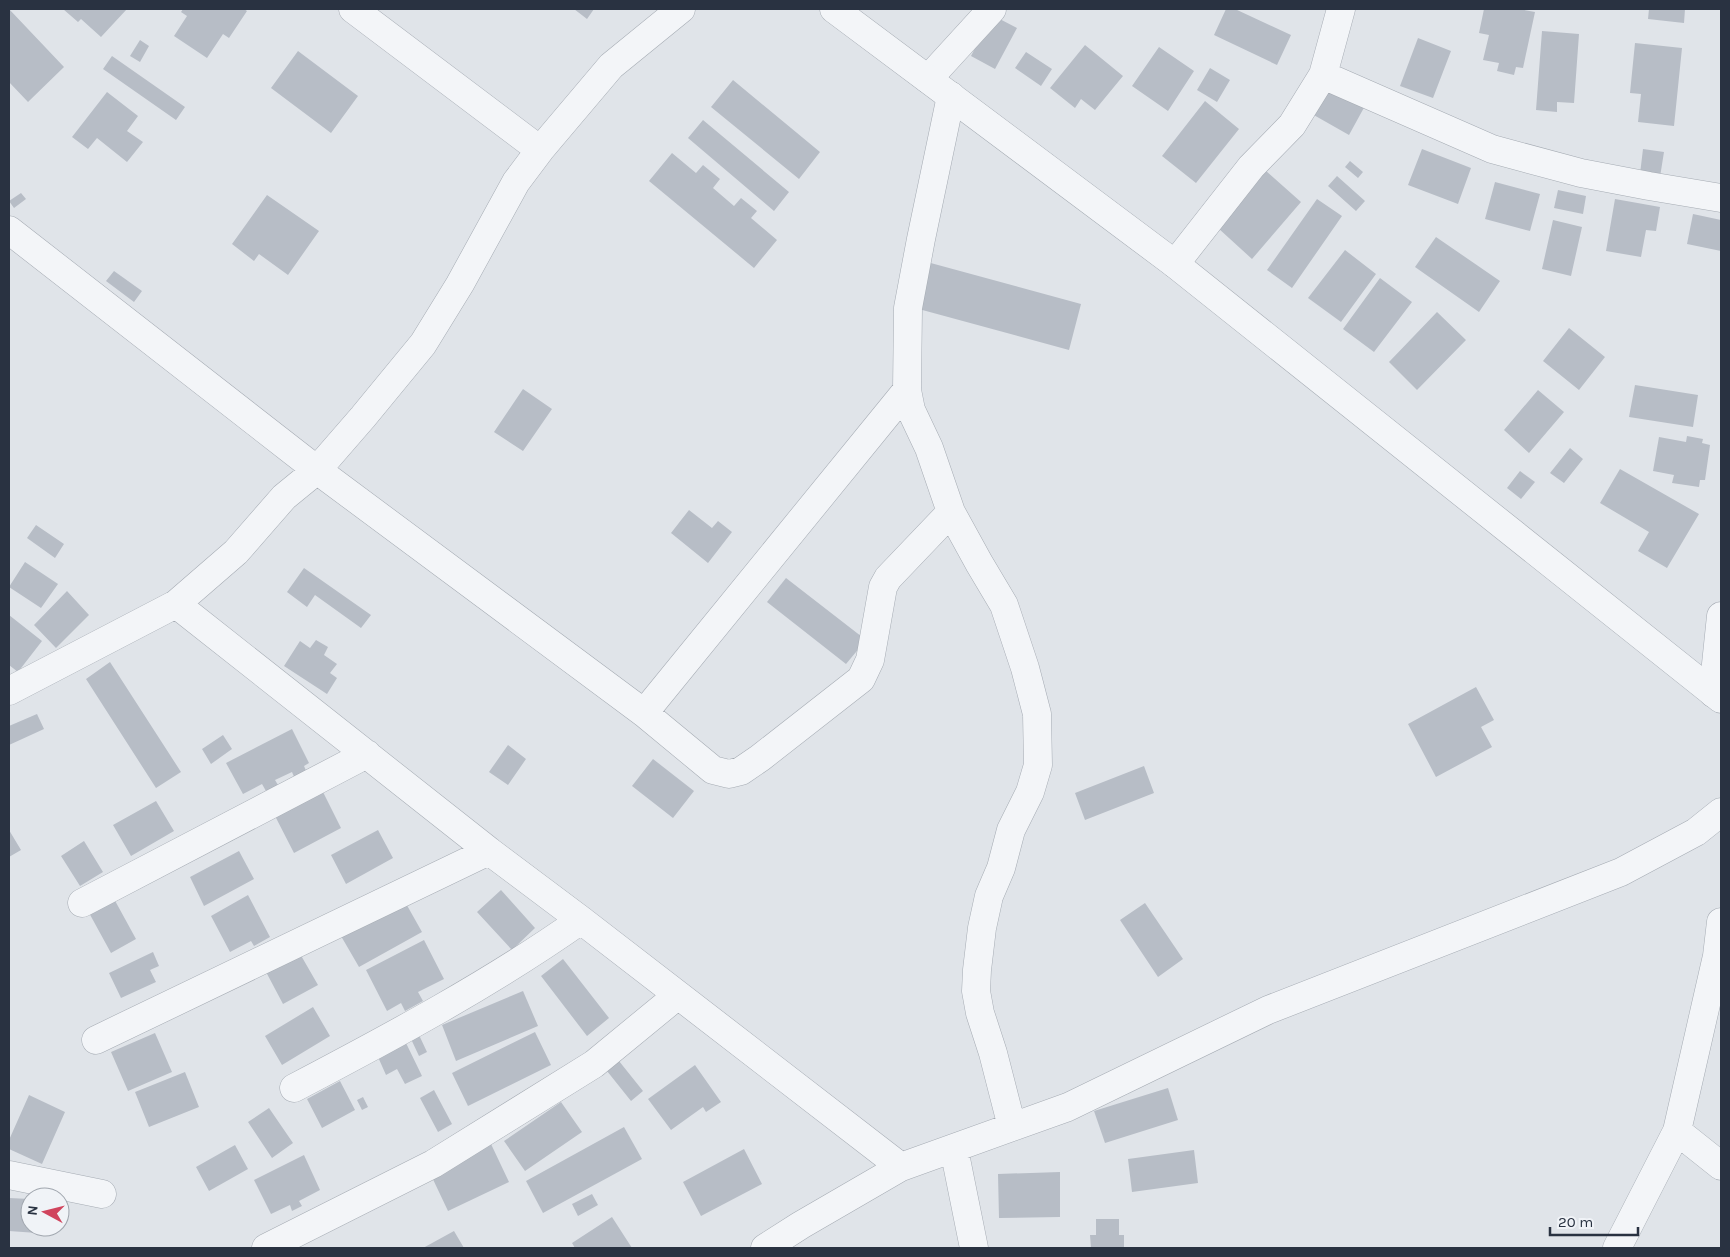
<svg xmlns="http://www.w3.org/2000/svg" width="1730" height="1257" viewBox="0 0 1730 1257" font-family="Karla,sans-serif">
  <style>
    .building { fill: #b7bdc6 }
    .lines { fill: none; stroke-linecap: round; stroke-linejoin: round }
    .minor-casing { stroke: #a5abb3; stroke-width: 29 }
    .tertiary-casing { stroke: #a5abb3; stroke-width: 29 }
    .minor { stroke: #f3f5f8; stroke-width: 28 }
    .tertiary { stroke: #f3f5f8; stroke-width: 28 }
  </style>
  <rect width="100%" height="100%" fill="#e0e4e9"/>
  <!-- building -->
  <path class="building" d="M9 9 64 67 28 102 9 82Z
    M63 9H127L101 37 81 19 78 22Z
    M183 9H244L247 11 229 38 223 34 207 58 174 36 187 16 181 12Z
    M574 9H594L587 19Z
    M1226 9H1235L1291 35 1277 65 1214 35Z
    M1484 9H1519L1535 12 1523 68 1516 67 1514 75 1497 71 1499 63 1483 60 1489 35 1479 33Z
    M1649 9H1685L1684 23 1648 19Z
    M992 15 1017 28 995 69 971 56Z
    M1542 31 1579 34 1574 103 1557 102V112L1536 110Z
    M1418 38 1451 51 1433 98 1400 86Z
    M140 40 149 46 140 62 130 56Z
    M1635 43 1682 48 1674 126 1638 122 1641 94 1630 93Z
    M1085 45 1123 76 1095 110 1081 99 1075 108 1050 88Z
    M1159 47 1194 71 1168 111 1132 86Z
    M298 51 358 96 331 133 271 88Z
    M1026 52 1052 69 1041 86 1015 68Z
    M112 56 185 107 176 120 103 69Z
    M1210 68 1230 80 1217 102 1197 90Z
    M733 80 820 152 799 179 711 107Z
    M1329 83 1366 104 1349 135 1312 114Z
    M107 92 138 116 127 131 143 142 127 162 97 138 88 149 72 137Z
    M1205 101 1239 129 1196 183 1162 156Z
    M703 120 789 192 774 211 688 138Z
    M1422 149 1471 168 1458 204 1408 185Z
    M1643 149 1664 152 1660 177 1640 174Z
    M672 153 696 173 703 165 720 179 713 188 734 206 741 198 757 211 751 218 777 240 754 268 649 181Z
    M1350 161 1363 172 1358 178 1345 167Z
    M1266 171 1301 202 1252 259 1218 228Z
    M1337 176 1365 201 1356 211 1328 186Z
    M1495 182 1540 194 1530 231 1485 219Z
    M1558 190 1586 196 1583 214 1554 208Z
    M21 193 26 199 14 208 9 201Z
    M267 195 319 231 288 275 259 254 254 261 232 244Z
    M1317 199 1342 216 1292 288 1267 270Z
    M1615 199 1660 207 1656 231 1646 230 1641 257 1606 251Z
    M1693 214 1721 220V251L1687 244Z
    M1553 220 1582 227 1571 276 1542 269Z
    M1436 237 1500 281 1479 312 1415 267Z
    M1345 250 1376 274 1341 322 1308 298Z
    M927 262 1081 304 1069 350 915 308Z
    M114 271 142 291 134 302 106 281Z
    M1380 278 1412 302 1374 352 1343 329Z
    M1437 312 1466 340 1417 390 1389 362Z
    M1569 328 1605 357 1579 390 1543 361Z
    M1635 385 1698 395 1693 427 1629 417Z
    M523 389 552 409 523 451 494 432Z
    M1538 390 1564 412 1529 453 1504 430Z
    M1687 436 1703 439 1702 443 1710 445 1705 480H1700L1699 487 1672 483 1674 475 1653 471 1659 437 1686 442Z
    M1570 448 1583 459 1564 483 1550 473Z
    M1620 469 1699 514 1667 568 1638 551 1649 532 1600 503Z
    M1520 471 1535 482 1521 499 1507 488Z
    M689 510 712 528 718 521 732 532 708 563 671 533Z
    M36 525 64 544 55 558 27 538Z
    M25 562 58 584 41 608 9 587Z
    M304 568 371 615 361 628 315 595 307 607 287 592Z
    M786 578 866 640 846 664 767 602Z
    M67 591 89 615 56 648 34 625Z
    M9 615 42 641 18 672 9 665Z
    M316 640 328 647 324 655 337 664 330 673 337 678 327 694 284 666 300 641 310 648Z
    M110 662 181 772 156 788 86 679Z
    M1476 687 1494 720 1481 727 1492 747 1436 777 1408 724Z
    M37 714 44 729 9 745V726Z
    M292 729 309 763 304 766 307 773 295 779 292 772 275 780 278 785 266 791 262 784 243 794 226 763Z
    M223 735 232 749 211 764 202 749Z
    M508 745 526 759 508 785 489 772Z
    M653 759 694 791 673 818 632 786Z
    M1144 766 1154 793 1085 820 1075 793Z
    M322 790 341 828 294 853 274 814Z
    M156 801 174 831 131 856 113 825Z
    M9 830 21 850 9 857Z
    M378 830 393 858 346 884 331 855Z
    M84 841 103 872 80 886 61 856Z
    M239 851 254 879 204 906 190 877Z
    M501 890 535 928 512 950 477 912Z
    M248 895 270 937 254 946 251 941 230 952 211 916Z
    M113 897 136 939 111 953 88 911Z
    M404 900 422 932 359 967 341 936Z
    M1145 903 1183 959 1158 977 1120 920Z
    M424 940 444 979 418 992 423 1001 405 1011 401 1003 387 1011 366 970Z
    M153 952 159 966 150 970 156 982 121 998 109 973Z
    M299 952 318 985 283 1004 265 970Z
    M563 959 609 1018 587 1036 541 976Z
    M523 991 538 1026 456 1061 442 1025Z
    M313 1007 330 1036 282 1065 265 1036Z
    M535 1032 551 1065 468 1106 452 1073Z
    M155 1033 172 1072 128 1091 111 1052Z
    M419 1035 427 1052 419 1056 411 1039Z
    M406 1043 422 1076 405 1084 397 1069 386 1075 378 1057Z
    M619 1061 643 1091 631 1101 607 1071Z
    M695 1065 721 1102 706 1112 703 1107 671 1130 648 1099Z
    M185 1072 199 1107 149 1127 135 1092Z
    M340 1081 355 1110 322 1128 307 1099Z
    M1168 1088 1178 1120 1105 1143 1094 1111Z
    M434 1090 452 1124 438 1132 420 1098Z
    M29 1095 65 1112 42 1164 9 1149V1140Z
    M363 1097 368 1107 362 1110 357 1100Z
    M561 1102 582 1132 525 1171 504 1141Z
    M269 1108 293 1143 272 1158 248 1122Z
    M624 1127 642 1159 543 1213 526 1181Z
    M491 1144 509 1182 448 1211 430 1173Z
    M235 1145 248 1169 209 1191 196 1167Z
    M744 1149 762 1184 701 1216 683 1182Z
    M1194 1150 1198 1183 1132 1192 1128 1159Z
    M304 1155 320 1190 299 1201 302 1206 292 1211 290 1205 271 1214 254 1180Z
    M1060 1172V1217L999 1218 998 1174Z
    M592 1194 598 1205 578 1216 572 1204Z
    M9 1198 30 1199V1227H38L37 1233 9 1231Z
    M612 1217 632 1248H575L572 1243Z
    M1096 1219H1119V1235H1124V1248H1091L1090 1235H1096Z
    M454 1231 464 1248H423Z"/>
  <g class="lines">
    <!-- minor casing -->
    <g class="minor-casing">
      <path id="minor" d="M353 9 540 150
        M1323 75 1492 149 1581 173 1649 186 1721 198
        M928 79 992 9
        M951 96 921 239 908 308 907 390 911 410 929 448 951 512 979 563 1004 605 1025 668 1037 714 1038 765 1030 792 1011 830 1001 868 989 896 982 928 977 970 976 991 980 1013 993 1053 1012 1127
        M9 230 317 470 644 713 713 770 729 774 741 771 760 758 861 679 870 660 883 587 888 578 951 512
        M1175 264 1251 167 1292 125 1323 75 1341 9
        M176 604 489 851 581 920 901 1167
        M9 691 176 604 236 552 284 497 317 470 363 417 423 344 460 284 516 182 540 150 611 66 681 9
        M1713 693 1721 616
        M644 713 907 390
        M82 903 367 754
        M1721 922 1717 956 1677 1131 1721 1166
        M96 1040 489 851
        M294 1088C393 1036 490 984 581 920
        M954 1149 974 1248
        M9 1175 102 1194
        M266 1248 433 1164 594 1064 678 995
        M765 1248 801 1225 901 1167 1068 1107 1268 1010 1621 872 1696 832 1721 812
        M1617 1248 1677 1131"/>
    </g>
    <!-- tertiary casing -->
    <g class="tertiary-casing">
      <path id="tertiary" d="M834 9 1175 264 1721 699"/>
    </g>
    <!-- minor -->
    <use href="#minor" class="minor"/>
    <!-- tertiary -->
    <use href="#tertiary" class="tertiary"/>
  </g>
  <!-- border -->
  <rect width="1730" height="1257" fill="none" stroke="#293241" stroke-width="20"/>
  <!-- north arrow -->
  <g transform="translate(45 1212) rotate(277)"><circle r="24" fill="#f0f3f7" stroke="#a0a6ae"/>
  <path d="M0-4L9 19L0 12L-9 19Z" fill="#d0445d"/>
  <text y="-8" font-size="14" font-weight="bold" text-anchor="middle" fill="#293241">N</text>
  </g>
  <!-- scale -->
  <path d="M1550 1227v8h88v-8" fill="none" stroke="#293241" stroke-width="2.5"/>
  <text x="1558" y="1227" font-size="15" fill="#293241" stroke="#f0f3f7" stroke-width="4" paint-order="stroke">20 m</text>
</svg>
